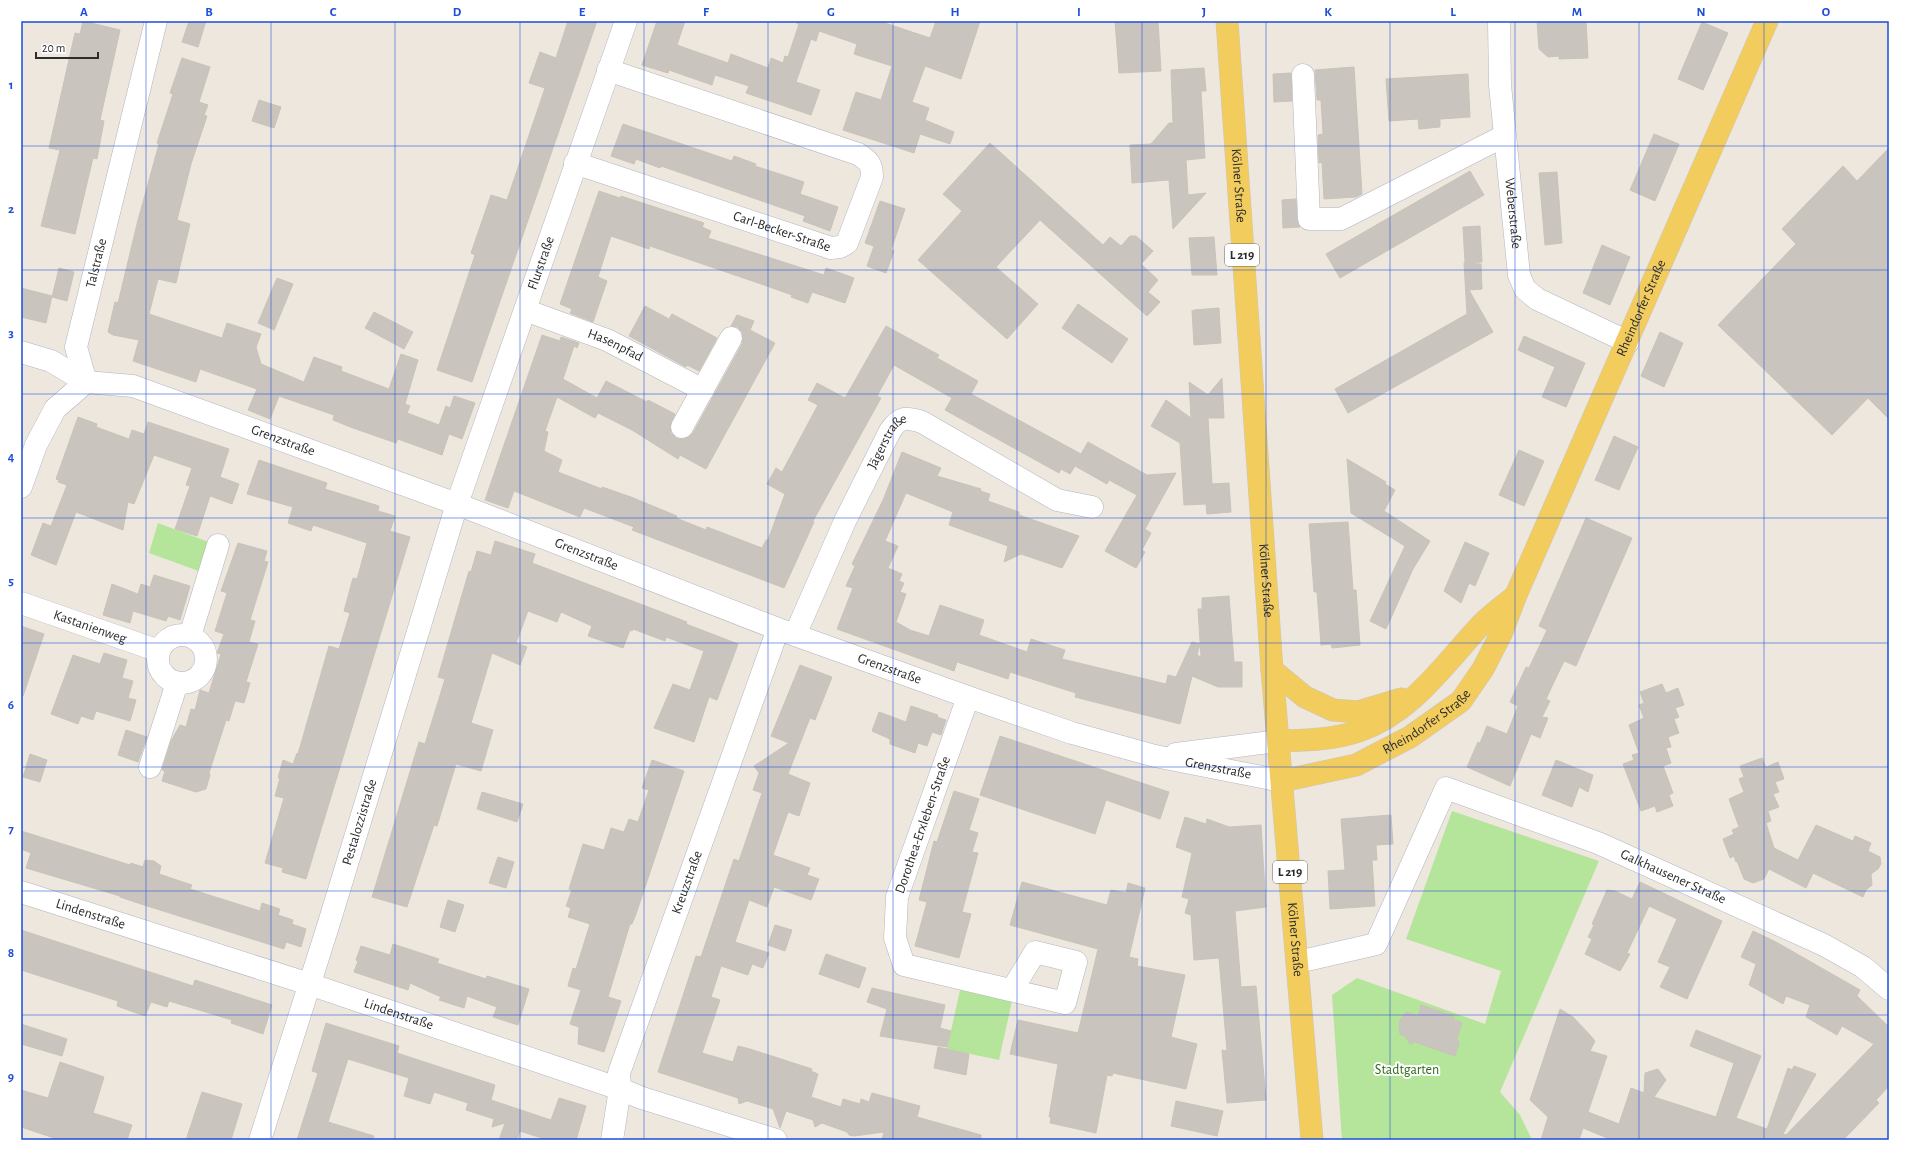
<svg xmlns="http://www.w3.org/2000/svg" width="1910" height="1161" viewBox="0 0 1910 1161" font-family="'Alegreya Sans',sans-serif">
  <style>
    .green { fill: #b5e59a }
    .building { fill: #c9c4be; stroke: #c9c3b8 }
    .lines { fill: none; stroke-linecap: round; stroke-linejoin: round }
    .minor-casing { stroke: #b2b5c0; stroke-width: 23 }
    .major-casing { stroke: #c8c8c8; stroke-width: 23 }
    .minor { stroke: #fff; stroke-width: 22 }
    .major { stroke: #f3cc5e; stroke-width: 22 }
    .grid { fill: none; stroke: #1d4ed8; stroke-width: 1; stroke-opacity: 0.55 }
    .labels { text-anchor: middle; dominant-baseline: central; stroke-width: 4; stroke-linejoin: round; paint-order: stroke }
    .shield { fill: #fff; stroke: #6b6b6b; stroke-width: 1 }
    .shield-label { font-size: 13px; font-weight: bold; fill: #2c2c2c }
    .street-label { font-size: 14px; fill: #2c2c2c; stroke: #fff }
    .park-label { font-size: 14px; fill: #2d6b1a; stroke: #fff }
    .neatline { fill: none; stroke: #1d4ed8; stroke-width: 1.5 }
    .grid-label { font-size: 13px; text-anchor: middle; font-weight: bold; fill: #1d4ed8 }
  </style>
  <rect width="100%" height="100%" fill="#eee7de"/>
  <!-- green -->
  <path class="green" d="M158 523 214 544 204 573 149 553Z
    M1452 811 1599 861 1500 1092 1520 1115 1532 1140H1342L1332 995 1357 978 1485 1024 1501 971 1406 939Z
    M960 990 1012 1001 999 1060 947 1049Z"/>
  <!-- building -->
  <path class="building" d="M83 21 120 30 100 120 104 121 97 159 93 158 75 234 41 226 60 150 49 148 75 33 80 34Z
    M189 21H206L198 47 182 42Z
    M568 21H597L472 382 437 370 475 255 471 253 491 195 507 200 545 88 529 83 540 52 556 58Z
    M657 21H685L677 45 728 63 731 54 768 68 771 58 783 63 785 56 788 57 799 24H797L798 21H879L930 38 936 21H980L961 79 925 66 912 102 929 108 925 120 954 132 950 144 920 134 914 153 843 130 856 92 881 100 892 66 854 54 857 44 819 31 816 41 811 39 796 82 820 90 811 115 746 93 749 86 715 75 712 85 669 70 668 73 642 65Z
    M1115 21H1158L1161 71 1119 73Z
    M1537 21H1586L1588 58 1559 59V56L1548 57 1539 49Z
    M1702 22 1728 33 1703 90 1678 79Z
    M182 58 210 67 199 102 208 105 204 115 207 116 191 164 177 220 190 224 176 283 158 279 149 314 222 338 227 323 261 334 256 347 261 364 304 382 314 357 342 367 341 371 389 389 401 354 418 360 405 404 410 406 407 413 439 425 446 406 450 408 454 396 475 403 462 439 449 434 442 455 398 439 396 443 353 428 333 420 334 415 279 396 270 419 248 410 257 389 200 369 196 382 133 361 139 340 113 335 108 332 115 302 118 303 138 220 159 144 157 143 173 94 170 93Z
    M1354 67 1362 194 1356 197 1324 199 1322 162 1319 163 1318 135 1323 134 1321 100H1317L1315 70Z
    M1204 68 1206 91H1201L1205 158 1186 160 1188 195 1206 193 1173 229 1169 180 1132 183 1130 145 1151 144 1169 123H1173L1171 70Z
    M1291 73 1292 101 1274 102 1273 74Z
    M1468 74 1470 117 1440 119V127L1419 129 1418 119 1389 121 1386 79Z
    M259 100 281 107 274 128 252 121Z
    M623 124 732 161 734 156 756 164 755 166 804 182 800 194 838 207 830 231 803 221 805 216 661 166 660 168 636 159 634 164 611 156Z
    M1654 134 1679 144 1655 201 1630 190Z
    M990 143 1103 245 1110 237 1121 246 1130 236H1136L1153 251 1141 264 1158 280 1148 292 1160 302 1147 316 1040 220 996 267 1038 304 1007 339 918 260 962 211 943 194Z
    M1889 148V419L1868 398 1832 435 1718 325 1796 244 1782 229 1843 166 1857 181Z
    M1470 171 1484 195 1340 278 1326 254Z
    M1557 172 1562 243 1545 245 1539 173Z
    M599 191 620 198 621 196 704 223 702 227 711 231 708 238 824 275 826 268 854 278 845 303 812 292 808 303 791 297 792 295 764 285 650 246 649 249 611 236 598 277 607 281 593 322 570 313 572 309 560 304Z
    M1296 199 1297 220 1300 227 1283 228 1282 200Z
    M880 201 905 209 891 250 894 251 886 273 867 266 874 246 865 243Z
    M1480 226 1482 262 1465 263 1463 227Z
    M1214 237 1217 275H1192L1189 238Z
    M1602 245 1630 257 1610 305 1583 293Z
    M1464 263 1481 264 1482 289 1469 290 1493 332 1348 413 1335 389 1467 314Z
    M59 268 74 272 67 301 52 297Z
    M277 278 293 284 274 330 258 323Z
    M21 288 52 296 46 323 21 317Z
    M1078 304 1128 339 1112 363 1062 328Z
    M645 306 669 319 672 314 717 338 699 371 687 365 686 367 629 336Z
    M1219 308 1221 343 1194 345 1192 310 1194 312V310Z
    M374 312 413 332 404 349 365 328Z
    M737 315 754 321 750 330 775 343 706 469 680 455 678 459 632 430 598 413 595 418 557 397 545 431 548 432 544 451 562 460 558 472 602 489V487L631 497 677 516 676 518 706 530 707 527 762 548 766 540H768L785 494 767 484 776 468 782 472 818 405 808 400 817 383 845 398 886 326 939 355 937 358 978 381 971 394 1081 454 1088 442 1147 475 1176 473 1145 529 1151 533 1142 550 1145 552 1136 568 1105 551 1137 495 1109 480 1107 484 1075 466 1070 474 1061 469 1059 473 945 410 952 398 894 365 877 396 881 398 813 521 814 522 784 588 632 530 634 527 584 508 580 517 514 491 508 508 485 500 542 335 560 341 561 337 579 343 577 348 574 346 563 379 597 398 606 381 647 402 648 400 675 414 670 427 671 433 676 438 683 439 689 437 693 433 742 344 743 338 742 332 737 327 731 326Z
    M1660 332 1683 343 1664 387 1641 376Z
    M1524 336 1585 363 1566 407 1542 397 1555 367 1518 350Z
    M1222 378 1224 418H1208L1212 484 1229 483 1231 512 1207 514 1206 504 1184 505 1180 443 1151 426 1166 400 1191 418 1189 382 1208 395Z
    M78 417 97 424 96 427 129 439 132 430 144 434 148 422 229 449 220 477 239 484 232 504 210 496 197 536 175 529 190 486 186 485 192 468 154 455 134 504 128 502 123 530 76 512 56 565 31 555 43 523 51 526 67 485 58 482 59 480 56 479Z
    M1614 436 1638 447 1619 490 1595 480Z
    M1519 450 1544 461 1524 506 1499 495Z
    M902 452 941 468 937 476 981 489 980 491 990 494 988 501 1019 512V515L1079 536 1062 568 1021 554 1004 562 1008 546 949 525 953 512 906 493 885 541 898 546 888 568 902 574 899 581 904 583 900 592 906 594 896 622 910 630 929 636 940 605 984 620 979 635 1027 652 1031 639 1065 650 1062 659 1166 684 1168 675 1176 677 1192 642 1200 644 1197 655 1201 657 1198 609H1202V598L1229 596 1234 662H1242V687H1218L1192 676 1180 724 1075 697 1076 693 1010 672 1008 679 957 662 954 671 837 629 853 588 846 586 855 566 852 564 883 500Z
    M1347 459 1386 482 1385 484 1395 490 1384 511 1430 541 1413 569 1386 629 1370 621 1405 546 1351 513Z
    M259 460 327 483 325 489 379 506 378 511 395 516 390 531 410 537 306 879 282 872 283 868 265 863 284 798 275 796 280 778H278L283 760 293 764 297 753 298 754 329 646 339 649 350 613 344 611 353 578 357 579 367 543 313 525 311 531 288 523 293 507 247 494Z
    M1586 518 1632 538 1576 666 1564 661 1546 699 1550 701 1542 717 1548 718 1540 738 1531 734 1510 786 1467 767 1478 742 1480 743 1487 726 1507 734 1518 706 1510 702 1526 667 1529 668 1547 630 1539 626Z
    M1348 522 1353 590H1356L1360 645 1332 648 1331 644 1321 645 1317 592H1314L1309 524Z
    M495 541 535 554 532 563 656 610 687 622 686 624 738 644 717 700 709 697 694 742 654 728 673 684 690 690 704 651 666 637 665 641 633 629 632 631 630 630 623 648 588 636 592 626 561 612 557 622 528 611 516 643 527 647 520 665 492 653 471 723 493 730 481 771 456 764 437 826 434 825 407 907 372 897 419 742 425 744 445 679 438 677 469 571 471 572 477 551 491 555Z
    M1465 542 1489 553 1475 586 1469 583 1461 603 1444 591Z
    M238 543 267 551 264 561 268 562 250 620 255 621 249 642 258 644 246 682 250 683 244 703 235 701 229 721 226 720 209 773 210 775 206 789 196 792 162 781 165 771 162 770 171 741 180 725 186 727 191 709 195 710 200 690 209 693 221 654 217 653 224 634 215 631 227 593 221 591Z
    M154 575 190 586 180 620 168 616 166 621 133 611 130 623 103 615 112 584 138 594 141 584 150 587Z
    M21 626 44 634 23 696H21Z
    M104 653 127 660 122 678 133 681 128 698 136 700 130 721 96 711 93 720 81 716 78 724 51 714 73 655 100 664Z
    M800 665 832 677 815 720 810 718 788 774 810 783 799 816 788 812 773 855 810 868 807 875 819 879 811 900 774 887 767 907 749 900 735 942 769 953 763 968 752 964 748 975 721 966 711 997 720 1000 702 1053 733 1062 738 1046 750 1049 812 1069 811 1071 818 1074 811 1097 841 1107 843 1099 860 1104 861 1099 869 1102 872 1093 920 1106 917 1117 981 1135V1140H882L884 1132 854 1136 849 1135 847 1132 822 1123 815 1127 813 1120 786 1111 780 1128 773 1109 747 1101 739 1104 738 1098 658 1072 696 956 701 957 734 859 739 861 762 793 753 790 759 773 754 766 789 743 771 736Z
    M1662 684 1666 693 1678 688 1684 705 1675 708 1679 717 1674 719 1679 733 1668 737 1671 747 1666 748 1671 763 1663 766 1673 793 1669 795 1673 806 1657 812 1655 806 1641 811 1623 764 1634 760 1632 755 1639 753 1629 725 1644 718 1639 705 1644 703 1640 692Z
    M911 706 938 715 937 717 946 720 941 735 932 732 927 746 918 743 915 753 890 744V739L872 731 879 712 906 722Z
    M126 730 147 737 138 762 118 755Z
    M1000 736 1169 792 1160 819 1106 800 1095 834 980 795Z
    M30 754 47 760 40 782 23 777Z
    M1762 758 1766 767 1778 762 1784 779 1775 782 1779 792 1773 794 1779 807 1768 811 1771 821 1766 823 1774 848 1798 860 1816 825 1853 841 1855 836 1871 843 1868 851 1880 857 1881 864 1878 869 1871 874 1872 885 1866 890 1863 897 1813 873 1806 888 1769 869 1764 879 1753 883 1744 879 1737 861 1736 862 1734 856 1730 858 1723 839 1734 834 1732 830 1739 827 1729 799 1744 792 1739 779 1744 777 1740 766Z
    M652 760 684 771 636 914 632 924H630L608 997 621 1001 604 1052 578 1044 579 1027 570 1024 581 990 568 986 573 968 576 969 590 924 568 917 571 908 566 906 572 890 569 889 583 844 604 850 611 828 624 832 629 819 638 822 649 790 642 788Z
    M1556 760 1593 775 1588 792 1579 787 1572 807 1542 795Z
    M954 791 979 799 969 830 978 833 972 852 978 853 962 912 971 914 959 958 915 946 927 902 919 900 934 841 937 842Z
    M482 792 523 804 517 822 477 809Z
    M1391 815 1393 844 1376 845 1377 860H1372L1375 906 1330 909 1328 871 1345 870 1341 819Z
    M1185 817 1206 824 1207 819 1229 827 1261 825 1266 907 1235 911 1241 987 1256 986 1266 1100 1227 1103 1222 1050 1227 1051 1219 958 1194 960 1191 915 1185 913 1189 899 1182 897 1192 853 1176 847Z
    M21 831 130 865 131 863 143 867 145 860 154 861 161 866 159 874 192 885 190 889 260 911 262 903 280 909 278 915 293 920 292 924 306 929 301 947 286 942 284 949 144 905 120 897V896L26 868 31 853 21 849Z
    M498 857 514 862 506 888 489 883Z
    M1022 882 1107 905 1111 890 1126 893 1128 883 1145 888 1129 957 1138 959 1137 966 1185 975 1171 1037 1197 1044 1186 1089 1113 1073 1112 1076 1107 1075 1096 1133 1050 1123 1051 1117H1049L1058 1064 1010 1054 1018 1020 1078 1033 1098 949 1010 925Z
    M1640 882 1722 921 1687 999 1660 987 1670 967 1658 962 1677 919 1649 906 1627 953 1630 954 1620 971 1585 954 1592 939 1588 937 1594 925 1592 924 1607 890 1615 891 1632 899Z
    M448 900 464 905 455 932 440 927Z
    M775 925 792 930 785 951 768 945Z
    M21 930 193 986 195 980 272 1005 263 1034 231 1023 232 1020 169 1001 167 1007 151 1002 145 1016 117 1006 118 1001 21 970Z
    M1753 931 1776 942 1860 990 1857 996 1889 1027V1086L1876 1100 1879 1103 1843 1140H1612L1583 1128 1579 1140H1541L1548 1117 1530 1100 1560 1009 1573 1017 1590 1035 1595 1041 1590 1051 1607 1056 1588 1112 1619 1124 1631 1088 1644 1093 1645 1073 1658 1069 1666 1080 1654 1097 1716 1117 1734 1063 1690 1046 1696 1030 1761 1056 1736 1118 1767 1129 1788 1068 1792 1070 1794 1066 1816 1074 1783 1134 1786 1135 1874 1044 1842 1026 1837 1035 1806 1017 1810 1005 1786 996 1783 1004 1749 985 1756 964 1741 957Z
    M393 944 439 959 437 963 486 979 487 976 529 989 518 1025 493 1017 497 1007 467 996 464 1008 439 1000 441 997 410 983 408 990 354 972 358 961 356 960 361 946 390 955Z
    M826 954 866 968 859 988 819 974Z
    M872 988 945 1005 940 1028 951 1031 947 1047 880 1036 887 1009 867 1002Z
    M1421 1005 1454 1016 1453 1019 1462 1023 1457 1038 1459 1043 1455 1056 1415 1042 1410 1044 1406 1037 1400 1034 1399 1024 1401 1018 1406 1012 1418 1016Z
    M326 1023 399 1046 397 1053 495 1085 491 1100 551 1120 559 1098 586 1106 576 1140H548L520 1131 517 1140H499L505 1123 492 1127 494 1119 466 1110 468 1103 434 1092 430 1104 404 1096 409 1078 348 1059 328 1122 374 1136 373 1140H297L318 1073 312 1071Z
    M21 1024 67 1039 62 1056 21 1044Z
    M938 1047 969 1054 966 1075 934 1068Z
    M60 1062 104 1077 93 1113 132 1125 127 1140H60L21 1127V1090L48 1098Z
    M202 1092 242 1104 231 1140H186Z
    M1176 1101 1223 1111 1217 1136 1171 1126Z"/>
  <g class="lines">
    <!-- minor casing -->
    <g class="minor-casing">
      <g id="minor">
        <path id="s1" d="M1499 21 1500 85 1519 275 1525 289 1537 299 1628 342"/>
        <path d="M1303 75 1309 219H1341L1504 136"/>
        <path id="s2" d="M575 163 831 248 840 247 847 243 872 177C872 164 869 161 858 154L608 70"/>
        <path id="s3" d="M525 310 607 340 703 390"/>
        <path id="s4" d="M21 352 51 361 86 382 133 386 457 504 778 629 968 697 1072 733 1155 756 1282 781"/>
        <path d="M682 427 731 338"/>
        <path id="s5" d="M21 487 36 445 55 409 86 382 76 347 156 21"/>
        <path id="s6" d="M21 603 159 651"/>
        <circle cx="182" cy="659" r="24"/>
        <path id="s7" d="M795 635 845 521 890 431C900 416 906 417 922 422L1057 500 1092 507"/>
        <path d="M190 636 218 545"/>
        <path d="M968 697 897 897 895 938 904 965 1065 1003 1076 962 1035 952 1012 990"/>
        <path d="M1176 754 1278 741"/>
        <path d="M150 767 177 683"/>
        <path id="s8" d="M21 892 309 984 620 1089 642 1098 776 1140"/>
        <path id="s9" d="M1298 962 1376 944 1446 788 1598 843 1824 945 1863 967 1889 989"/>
        <path id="s10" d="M260 1140 329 923 457 504 626 21"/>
        <path id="s11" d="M612 1140 620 1089 619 1073 778 629"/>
      </g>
    </g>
    <!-- major casing -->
    <g class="major-casing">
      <g id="major">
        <path id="s12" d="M1227 21 1272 670 1312 1140"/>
        <path d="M1272 670 1305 697 1333 710 1358 712 1401 699"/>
        <path d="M1278 741C1305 740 1333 740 1359 731 1411 713 1443 666 1479 627 1489 616 1502 607 1514 597"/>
        <path id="s13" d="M1282 781 1356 765 1410 737 1461 701 1483 669 1501 634 1516 595 1767 21"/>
      </g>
    </g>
    <!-- minor -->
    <use href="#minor" class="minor"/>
    <!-- major -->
    <use href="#major" class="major"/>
  </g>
  <!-- grid -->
  <path class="grid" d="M146 21V1140M271 21V1140M395 21V1140M520 21V1140M644 21V1140M768 21V1140M893 21V1140M1017 21V1140M1142 21V1140M1266 21V1140M1390 21V1140M1515 21V1140M1639 21V1140M1764 21V1140M21 146H1889M21 270H1889M21 394H1889M21 518H1889M21 643H1889M21 767H1889M21 891H1889M21 1015H1889"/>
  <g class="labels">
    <!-- shield labels -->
    <g class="shield">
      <rect x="1225" y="244" width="34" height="22" rx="3"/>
      <rect x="1273" y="861" width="34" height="22" rx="3"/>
    </g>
    <g class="shield-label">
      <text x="1242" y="255">L 219</text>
      <text x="1290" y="872">L 219</text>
    </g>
    <!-- street labels -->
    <g class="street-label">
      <text stroke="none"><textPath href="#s12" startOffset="165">Kölner Straße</textPath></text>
      <text stroke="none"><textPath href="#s1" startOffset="193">Weberstraße</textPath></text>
      <text stroke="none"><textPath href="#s2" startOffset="218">Carl-Becker-Straße</textPath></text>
      <text stroke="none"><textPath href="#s5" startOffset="249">Talstraße</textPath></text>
      <text stroke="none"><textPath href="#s10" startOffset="921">Flurstraße</textPath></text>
      <text stroke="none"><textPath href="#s13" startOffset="632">Rheindorfer Straße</textPath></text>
      <text stroke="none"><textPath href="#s3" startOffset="97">Hasenpfad</textPath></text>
      <text stroke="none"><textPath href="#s4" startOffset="279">Grenzstraße</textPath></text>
      <text stroke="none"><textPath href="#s7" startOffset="215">Jägerstraße</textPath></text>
      <text stroke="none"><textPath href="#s4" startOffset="603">Grenzstraße</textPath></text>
      <text stroke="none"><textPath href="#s12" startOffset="561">Kölner Straße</textPath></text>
      <text stroke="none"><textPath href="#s6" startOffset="73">Kastanienweg</textPath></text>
      <text stroke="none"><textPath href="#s4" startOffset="927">Grenzstraße</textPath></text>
      <text stroke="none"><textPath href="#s13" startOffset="159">Rheindorfer Straße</textPath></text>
      <text stroke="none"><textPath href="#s4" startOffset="1271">Grenzstraße</textPath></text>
      <text stroke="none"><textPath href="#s10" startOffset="333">Pestalozzistraße</textPath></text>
      <text transform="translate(923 825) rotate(-71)">Dorothea-Erxleben-Straße</text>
      <text stroke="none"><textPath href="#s9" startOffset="495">Galkhausener Straße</textPath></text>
      <text stroke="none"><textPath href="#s11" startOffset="270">Kreuzstraße</textPath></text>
      <text stroke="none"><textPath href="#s8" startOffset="73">Lindenstraße</textPath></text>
      <text stroke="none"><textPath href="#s12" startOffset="921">Kölner Straße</textPath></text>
      <text stroke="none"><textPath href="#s8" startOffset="397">Lindenstraße</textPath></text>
    </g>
    <!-- park labels -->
    <g class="park-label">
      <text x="1407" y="1070">Stadtgarten</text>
    </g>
  </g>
  <!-- border -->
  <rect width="1910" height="1161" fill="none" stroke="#ffffff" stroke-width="44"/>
  <!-- scale -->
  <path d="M36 52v6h62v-6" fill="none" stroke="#2c2c2c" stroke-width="2"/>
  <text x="42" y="52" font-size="12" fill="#2c2c2c" stroke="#ffffff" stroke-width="3" paint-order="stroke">20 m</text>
  <rect x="22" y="22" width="1866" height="1117" class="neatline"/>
  <g class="grid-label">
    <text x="84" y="16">A</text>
    <text x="209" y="16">B</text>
    <text x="333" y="16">C</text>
    <text x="457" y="16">D</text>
    <text x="582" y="16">E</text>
    <text x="706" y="16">F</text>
    <text x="831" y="16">G</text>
    <text x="955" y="16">H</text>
    <text x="1079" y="16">I</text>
    <text x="1204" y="16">J</text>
    <text x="1328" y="16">K</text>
    <text x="1453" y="16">L</text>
    <text x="1577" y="16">M</text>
    <text x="1701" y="16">N</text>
    <text x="1826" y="16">O</text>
    <text x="11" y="89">1</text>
    <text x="11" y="213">2</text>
    <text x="11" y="337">3</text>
    <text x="11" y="461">4</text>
    <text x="11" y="585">5</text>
    <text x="11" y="709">6</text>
    <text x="11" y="833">7</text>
    <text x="11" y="957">8</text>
    <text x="11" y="1081">9</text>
  </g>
</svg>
